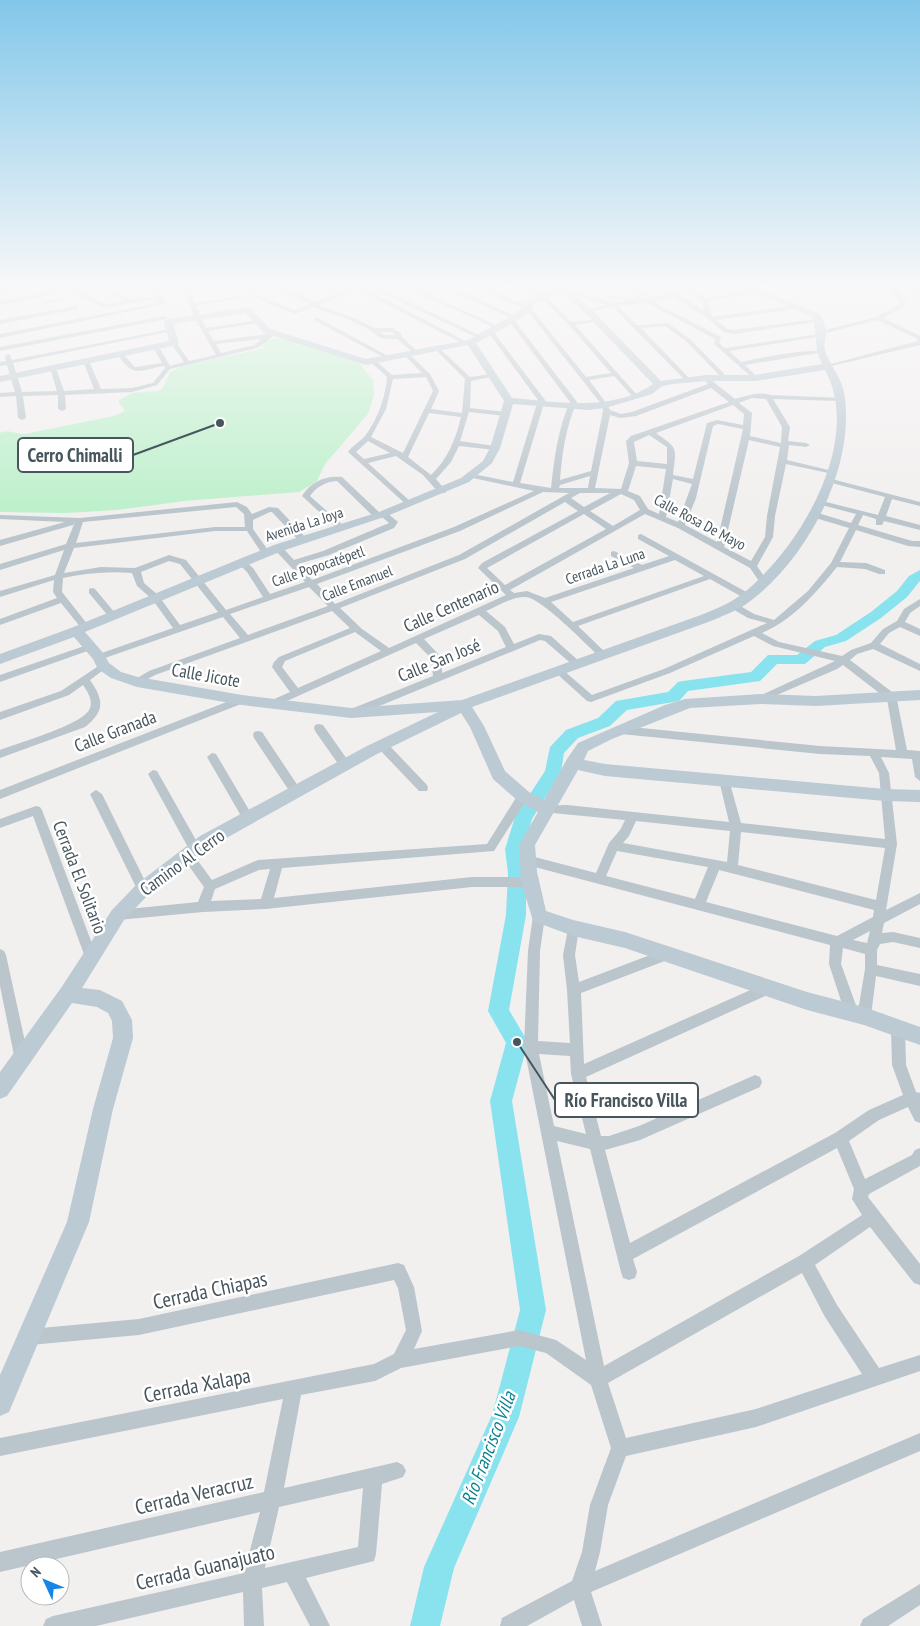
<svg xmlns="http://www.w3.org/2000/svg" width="920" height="1626" viewBox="0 0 920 1626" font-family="'PT Sans Narrow',sans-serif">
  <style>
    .green { fill: #bdf0cb }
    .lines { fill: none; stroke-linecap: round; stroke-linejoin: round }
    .river { fill: #89e3ee; fill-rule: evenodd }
    .street { fill: #bac5cc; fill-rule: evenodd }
    .secondary { fill: #bccad3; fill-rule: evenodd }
    .labels { text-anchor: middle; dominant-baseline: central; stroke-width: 5; stroke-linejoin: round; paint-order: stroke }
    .far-street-label { font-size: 15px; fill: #47555d; stroke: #fff }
    .street-label { font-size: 18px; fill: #47555d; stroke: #fff }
    .water-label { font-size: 19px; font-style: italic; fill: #0b808f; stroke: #fff }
    .near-street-label { font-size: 21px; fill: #47555d; stroke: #fff }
    .leader { fill: none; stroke: #47555d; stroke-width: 2 }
    .callout-dot { fill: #47555d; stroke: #fff; stroke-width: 2 }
    .callout { fill: #fff; stroke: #47555d; stroke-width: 2 }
    .callout-label { font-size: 19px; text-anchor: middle; font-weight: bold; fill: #47555d }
  </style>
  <rect width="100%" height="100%" fill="#f2efef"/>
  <!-- green -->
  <path class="green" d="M282 337 359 363 373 380 374 395 368 414 325 464 317 481 299 492 184 501 117 510 65 513 0 512V433C9 429 15 434 25 434L114 416 125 411 118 401 132 393 158 391 163 388 170 372 182 366 265 348 261 346 265 341Z"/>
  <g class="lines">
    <!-- river -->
    <path class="river" d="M920 287V298L913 294 917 288Z
      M920 570V581L907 597 881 618 846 641 825 647 805 664H777L760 681 688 691 679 701 627 710 610 726 578 738 564 753 561 772 532 819 523 849 526 873V915L509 1010 528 1042 512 1101 546 1310 519 1417 454 1568 440 1626H410L424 1567 492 1415 520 1310 490 1101 506 1043 488 1011 506 915 508 873 505 849 515 817 545 771 550 747 566 730 598 718 616 701 668 692 678 682 683 681 751 672 768 655H797L815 641 836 635 871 612 897 591 909 576Z"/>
    <!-- street -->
    <path class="street" d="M29 285H40L0 293V289Z
      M61 285H68L105 304 125 301 96 285H103L132 300 156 296 151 285H157L165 304 0 338V334L159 303 157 299 104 308 65 288 56 294 0 305V301L52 292Z
      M183 285H189L191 290 229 286 232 288 192 293 195 303 240 296 243 298 196 306 206 328 259 320 262 322 208 331 214 341 268 334 273 336 259 347 253 349 170 369 157 385 132 392 65 395 66 409 62 411 58 409V395L23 396 26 418 22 420 18 418 16 396 0 397V393L15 392 7 365 0 366V362L6 361 5 356 8 354 10 355 12 360 170 329 173 331 13 363 22 392 57 391 50 368 53 366 56 368 64 391 94 389 83 361 86 359 89 361 101 389 132 388 153 383 165 368 164 366C137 371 134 378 117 354L122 353 135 367 162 363 153 347 156 345 159 347 170 366 184 362 171 343 174 341 176 342 189 361 216 355 194 317ZM261 339 255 345 221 353 216 344Z
      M255 285H261L254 291 261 297 295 310 309 304 268 285C284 285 301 294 314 302L336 293 317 285C326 285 333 290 341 291 350 292 362 285 373 285L483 337 478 338 369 287 364 288 469 343 464 344 358 290 318 305 354 318 375 328H392L401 333 402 337 418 352V354L416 355 397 339 380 338 372 331 350 320 313 307 295 314 257 299 248 291ZM380 332H391L396 335H384Z
      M401 285H408L500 327 495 328Z
      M439 285H446L517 317V319L514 320 577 402C566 425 562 454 560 480L591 471 603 411 602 405 526 309 471 285H478L530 307 586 377 611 373 569 325 541 298 511 285C535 282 557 307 572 322L599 319V321L575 325 638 396 633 397 614 376 589 380 607 404 610 410 621 414 632 412 708 384 703 378 706 376 735 399C746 396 760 391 770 395L842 398 843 399 840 401 773 399 790 427 788 441 806 443 810 445 806 447 789 445 787 460 837 472 833 474 786 464 775 516 773 537 757 566 768 582 767 584H761L750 568 678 528 645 514 510 590 514 593 527 591 545 598 634 568 611 556V552L614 551 642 565 669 556 638 539V535L641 534 750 594V598H744L710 579 578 626 606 653 608 655 603 658 600 657C585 644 543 599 526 597 513 596 498 606 486 611L505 627 514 644 539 634 551 636 581 663 583 665 581 667H575L545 641 540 640 355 716 350 712 351 709 433 676 431 658 416 643 278 705H270L269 703 270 701 290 692 272 667 274 662 279 657 350 628 332 611 155 675 137 685 134 684 132 682 134 680 149 671 240 638 223 617 102 659H96L94 657 96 655 173 628 152 599 137 586 132 573C109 571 86 573 63 578L62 592 88 625V629H82L61 603 0 625V619L57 598 53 592 54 580 0 597V591L55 575 64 550 0 570V564L66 544 75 522 73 525 0 546V540L65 522 0 519V515L80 518 237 502 247 507 252 514 269 507 278 508 306 538V542H300L272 512H270L253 520V529L270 553 269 555H263L247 531H215L74 548 64 573 101 567 135 568 169 555 186 560 226 610 263 597 247 572 238 563 239 561H245L253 568 270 594 305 582 275 550V546H281L294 560 323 551 389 523 382 517 375 518 337 481C326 482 317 486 310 496L346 528 342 530H339L302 496C310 482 326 475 342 477L380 513 386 512 398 522 394 528 329 555 298 564 312 580 454 527 534 491 473 478 469 476 473 474 513 482 538 400 488 332V330H492L545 400 520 483 551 488C554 460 558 428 570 402L509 321 508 320 511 318ZM711 388 729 402 631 436 626 441 629 463 621 489 595 488 610 415 620 418 636 416ZM752 398 766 399 782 427 781 443 750 436 752 413 739 403ZM733 405 744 414 743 425 717 420 707 423 693 479 673 475C676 447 679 449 656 433ZM718 424 743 429 717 542 685 525 696 498 713 426ZM649 435 667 447V464L637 461 634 442ZM749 440 780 447 767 516 765 537 751 561 724 547ZM636 466 666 469 659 514 648 509 640 496 628 491ZM590 476 588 488H559L560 485ZM673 479 692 484 678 522 666 517ZM543 492 569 493 459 555 335 604 317 584 460 531ZM580 493H610L584 507 571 498ZM621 494 634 500 640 510 613 526 590 511ZM565 502 578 511 482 563 478 568 506 595 389 648 362 629 340 608 465 559ZM236 507 244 514 245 527H215L76 543 83 522ZM584 514 606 529 505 585 487 568ZM675 560 704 576 573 622 551 602ZM169 561 180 564 218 612 180 625 158 595 144 583 141 572ZM309 587 328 606 248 635 230 614ZM479 615 498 631 506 647 442 673 441 657 424 639ZM355 632 381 651 298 688 282 667 285 661Z
      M531 285H538L559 292 554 293Z
      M586 285H592L582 293 583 295 614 303 626 301 604 296V294L634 299 641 294 617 285H624L647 292V294L641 299 668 295 649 285C665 283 690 302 704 311L702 301 679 285H685L706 298 760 289 758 292 708 301 711 315 713 317 798 305 801 307 800 308 716 320 728 329 734 330 818 319 821 321 734 334 724 332 706 317 673 297 653 302 721 337 719 343 725 348 820 334 823 336 729 351 741 362C755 359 815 347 824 352L745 365 758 378 755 380 714 344 715 339 647 303 618 306 637 325 668 323 691 340 729 379 724 380 687 342 665 326 641 328 690 379 685 380 613 307 586 312V310L607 305 579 297 575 293Z
      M891 285H897L895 287 906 303 903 307 883 318 920 336V345L827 367V365L918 341 916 338 877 320 821 334 818 332 876 317 899 305 900 303 889 287Z
      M62 297 65 299 64 300 44 304 41 302Z
      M76 306 78 307V309L0 324V320Z
      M165 316 168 318 167 319 0 351V347Z
      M314 318H318L390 357 385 358 314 320Z
      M438 347 470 377 492 374 495 376 471 381 470 408 506 412 510 414 506 416 469 412 460 441 495 446 499 448 495 450 459 446 451 462 436 479 446 491 445 493H439L423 475 396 456 368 463 411 502V506H408L348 452C353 445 360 442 365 436 377 421 386 396 387 377L371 362V360H375L392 375 422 373 403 354 408 353 430 374 439 391 431 409 462 413 465 379 435 349ZM426 377 433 391 403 453 371 437 386 409 393 379ZM429 413 461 417C456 438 448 459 431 475L408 457ZM368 441 390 453 364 459 356 452Z
      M828 478 920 502V506L892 499 886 516 920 525V530L884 521 882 525H876V519L863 515 858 525 912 541H920V547L908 546 856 530 840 562 866 563 885 570V574H879L865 569 837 567C816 593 794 619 762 633L779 642 842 656 851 650 871 643 883 629 897 621 904 609 920 599V606L910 613 905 622 920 629V636L900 627 889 633 880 644 920 664V671L873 649 857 654 850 660 896 695 907 750 920 751V781L915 777 912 759 881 757 889 773 897 844 886 910 920 893V904L884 923 882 933 893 932 920 938V948L893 942 880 944 877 950V965L920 974V986L876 976 871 1016 869 1020 864 1022 859 1020 857 1016 852 1019 847 1017 845 1013 829 964 830 945 527 865 523 863 521 860 523 857 527 855 596 873 609 843 620 830 625 820 542 812 540 809 542 806 567 805 729 822 719 780 724 776 729 780 741 823 885 839 879 773 870 756 820 754 621 734 616 730 621 726 820 746 896 750 887 699 843 665 837 669 761 702 757 701 756 699 757 697 835 661 773 646 754 636 670 673 591 702 587 701 555 672 557 670H563L592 695 664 669 767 623 748 618 731 608V604H737L754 614 774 620 808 591 831 563 849 528 812 517V513H818L851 523 856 514 818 504V500L878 515 885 497 828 482ZM636 821 730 831 727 862 623 843 629 836ZM741 832 885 848 876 900 738 865ZM617 851 708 867 695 899 606 876ZM719 870 874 910 873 917 837 936 706 902ZM870 931 867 943 853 940ZM843 948 865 954V969L858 1011 841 964Z
      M92 588 95 589 115 613V617H109L89 593V589Z
      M90 644 95 647 93 649 0 682V675Z
      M103 663 106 664 108 666 106 668 90 680C104 700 105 711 85 727L0 758V750C18 743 81 725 89 710 94 702 88 692 83 685L69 695 0 720V712L61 691Z
      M242 696 246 698 247 700 246 702 0 799V790Z
      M319 724 323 725 349 762 350 765 349 768H341L315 731 314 728 315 725Z
      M258 731 262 732 302 792 300 795H292L254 738 253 735 254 732Z
      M382 741 386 742 427 785 428 788 427 791H419L378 748 377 745Z
      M212 753 216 754 252 815 254 818 252 821H244L207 757Z
      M153 770 157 771 201 849 199 852 192 853 212 880 258 860 487 844 519 793 523 792 529 796 494 851 282 868 274 898 472 877H530L534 879 536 882 534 885 530 887H472L266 909 203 912 118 920 114 919 112 915 114 911 118 910 198 902 204 887 181 855 183 852 190 851 148 774ZM270 869 261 899 211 901 215 889 259 870Z
      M96 790 102 794 147 885 149 889 147 893 143 894 139 893 90 794Z
      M36 806 40 807 42 810 97 957 96 961 91 963 86 961 85 957 33 816 0 828V819Z
      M539 911 543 912 545 916 540 951 538 1041 570 1043 567 990 563 955 569 924 573 923 577 924 579 928 575 955 579 982 666 949 670 951 672 955 670 959 581 993 584 1064 764 984 769 982 774 984 776 988 774 992 586 1077 601 1136H609L639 1126 755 1075 760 1077 762 1082 760 1087 640 1140 605 1150 630 1243 835 1133 869 1110 903 1095 892 1065 891 1028 893 1024 898 1022 903 1024 905 1028 906 1065 916 1092 920 1093V1123L915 1121 908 1107 879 1120 849 1141 865 1179 912 1155 915 1150 920 1148V1166L869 1194 868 1197 920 1264V1285L914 1283 870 1227 815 1265 837 1305 879 1368 920 1355V1371L756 1427 626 1456 608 1505 600 1552 595 1571 920 1433V1451L591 1592 602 1626H582L574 1600 527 1626H500L502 1618 572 1581 582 1552 590 1505 611 1448 591 1385 546 1353 519 1346 401 1368 375 1381 301 1395 284 1488 397 1462 403 1465 406 1471 403 1477 382 1484 376 1554 374 1561 306 1578 330 1626H310L287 1582 262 1588 264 1626H244L243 1592 96 1626H43L46 1619 53 1616 244 1573 260 1512 0 1572V1552L264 1492 283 1399 0 1456V1438L374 1364 394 1354 406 1330 398 1288 394 1280 139 1335 30 1345 24 1343 22 1337 24 1331 30 1329 139 1319 398 1263 404 1265 414 1287 422 1331 414 1349 519 1330 556 1340 586 1360 524 1047 528 951 533 916 535 912ZM539 1054 570 1056 571 1074 586 1134 554 1126ZM557 1141 590 1149 621 1272 623 1278 629 1280 635 1278 637 1272 633 1259 837 1148 854 1189 852 1199 862 1215 799 1256 604 1366ZM802 1273 825 1317 862 1374 756 1409 626 1438 608 1383ZM363 1488 358 1547 265 1568 279 1507Z
      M0 949 4 951 6 955 29 1060 27 1065 22 1067 17 1065 15 1060 0 986Z
      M920 1584V1605L888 1626H860L863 1619Z"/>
    <!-- secondary -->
    <path class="secondary" d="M566 285H576L569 289 591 309 661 381 706 375H755L822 364C814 349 817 334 813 317L741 287 740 285H750L820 314C823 319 825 326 826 332 826 339 823 344 825 351 831 367 843 379 845 398 854 472 805 563 745 605 734 612 722 616 711 621L472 707 484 726 505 771 529 792 544 800 567 759 578 743 665 705 685 699 761 694 816 696 920 690V700L816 706 761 704 690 708 612 739 588 751 584 760 605 764 885 789 920 790V802L885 801 605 776 578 770 535 845 537 872 546 911 573 920 625 932 807 992 864 1007 920 1027V1045L864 1025 807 1010 625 948 573 936 533 921 521 881 519 845 538 812 517 800 493 779 470 727 461 713 377 754 212 846 149 894 124 920 82 988 100 990 122 1001 132 1020 133 1038 113 1109 89 1222 9 1412 0 1416V1375L67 1222 93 1109 113 1038 112 1021 108 1013 97 1007 72 1003 7 1096 0 1099V1072L61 988 112 910 137 884 200 836 367 746 438 712 351 718 242 705 137 687 111 678 98 669 93 659 74 637 0 664V654L71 628 274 545 379 512 461 478 483 461 490 448 504 401 468 345 366 365 264 333 245 313 173 324 179 343 177 345 0 382V376L169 341 164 322 165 320 247 307 250 308 270 329 366 359 468 340 512 316 524 307 528 300ZM562 292 585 313 653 384C613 412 558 402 512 398L476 343 518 320 531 310 534 304ZM825 370C864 441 799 550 742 594 729 604 716 609 701 615L462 700 351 708 242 695 138 677 121 672 109 663 104 654 85 632 282 551 387 516 469 482 492 463 500 448 513 404 588 410 605 408 639 398 652 394 662 386 673 384 706 381H755Z"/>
  </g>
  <!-- sky -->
  <linearGradient id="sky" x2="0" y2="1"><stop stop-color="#82c7ea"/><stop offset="0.56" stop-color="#f9f8f8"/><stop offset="1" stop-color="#f9f8f8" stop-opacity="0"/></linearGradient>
  <rect width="920" height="512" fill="url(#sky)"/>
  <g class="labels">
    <!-- far-street labels -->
    <g class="far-street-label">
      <text transform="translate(700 522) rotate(28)">Calle Rosa De Mayo</text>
      <text transform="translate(304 524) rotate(-18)">Avenida La Joya</text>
      <text transform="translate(318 566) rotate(-19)">Calle Popocatépetl</text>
      <text transform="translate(605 566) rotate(-19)">Cerrada La Luna</text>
      <text transform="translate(357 583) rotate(-21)">Calle Emanuel</text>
    </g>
    <!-- street labels -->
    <g class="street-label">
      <text transform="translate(451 606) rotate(-24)">Calle Centenario</text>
      <text transform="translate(439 660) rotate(-22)">Calle San José</text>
      <text transform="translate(206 675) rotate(10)">Calle Jicote</text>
      <text transform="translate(115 731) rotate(-21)">Calle Granada</text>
      <text transform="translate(182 862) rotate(-36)">Camino Al Cerro</text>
      <text transform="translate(80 877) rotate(69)">Cerrada El Solitario</text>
    </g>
    <!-- water labels -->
    <g class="water-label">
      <text transform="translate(488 1448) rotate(-69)">Río Francisco Villa</text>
    </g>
    <!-- near-street labels -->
    <g class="near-street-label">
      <text transform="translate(210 1290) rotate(-12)">Cerrada Chiapas</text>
      <text transform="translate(197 1385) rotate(-11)">Cerrada Xalapa</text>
      <text transform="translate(194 1494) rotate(-13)">Cerrada Veracruz</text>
      <text transform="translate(205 1567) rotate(-13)">Cerrada Guanajuato</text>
    </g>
  </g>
  <!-- callouts -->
  <path class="leader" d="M220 423L133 455M517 1042L555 1100"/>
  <g class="callout-dot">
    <circle cx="220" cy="423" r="5"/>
    <circle cx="517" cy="1042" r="5"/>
  </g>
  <g class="callout">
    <rect x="18" y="438" width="115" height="34" rx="5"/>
    <rect x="555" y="1083" width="143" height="34" rx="5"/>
  </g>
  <g class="callout-label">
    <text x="75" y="462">Cerro Chimalli</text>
    <text x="626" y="1107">Río Francisco Villa</text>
  </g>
  <!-- north arrow -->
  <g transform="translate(45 1581) rotate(314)"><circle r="24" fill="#ffffff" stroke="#b5bbbe"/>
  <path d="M0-4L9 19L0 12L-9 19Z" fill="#1585e6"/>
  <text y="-8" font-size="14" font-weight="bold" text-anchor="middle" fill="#47555d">N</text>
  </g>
</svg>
